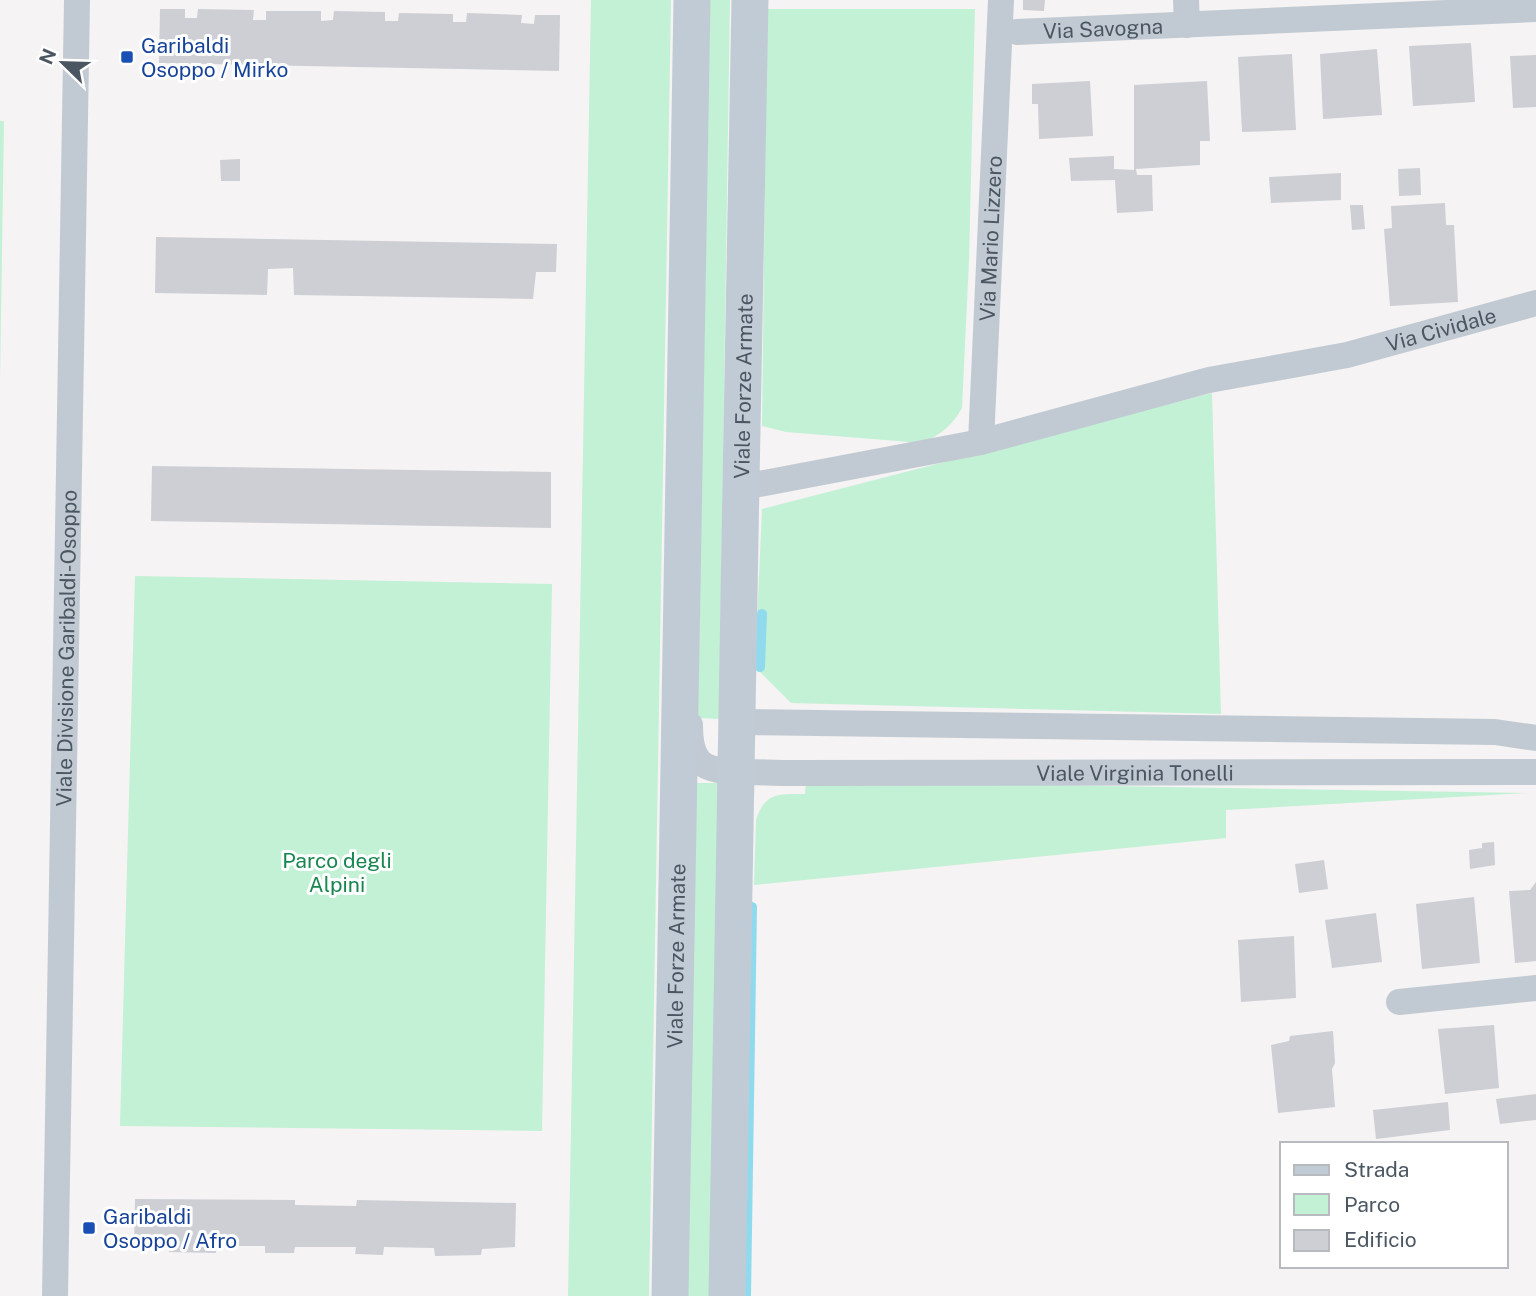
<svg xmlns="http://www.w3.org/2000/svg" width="1536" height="1296" viewBox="0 0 1536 1296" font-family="'Public Sans',sans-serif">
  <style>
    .green { fill: #c3f1d5 }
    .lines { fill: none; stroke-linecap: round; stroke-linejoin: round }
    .stream { stroke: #90daee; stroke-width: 10 }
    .building { fill: #cdcfd5 }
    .street { stroke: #c1cad2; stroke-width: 26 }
    .secondary { stroke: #c1cbd6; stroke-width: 37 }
    .transit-dot { fill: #1a4fb4; stroke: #fff; stroke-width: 2.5 }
    .labels { text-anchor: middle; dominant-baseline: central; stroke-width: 6; stroke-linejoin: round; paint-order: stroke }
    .street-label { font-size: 21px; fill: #4a5661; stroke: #fff }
    .transit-label { font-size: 21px; fill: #164399; stroke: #fff; text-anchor: start }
    .park-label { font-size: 21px; fill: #17864f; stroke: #fff }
  </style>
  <rect width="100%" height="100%" fill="#f5f3f3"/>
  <!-- green -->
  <path class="green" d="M591 0H671L649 1296H568Z
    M709 0H730L719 719 698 718Z
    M767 9H975L969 260 962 408C953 425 940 435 922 443L786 432 762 426Z
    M0 121H4L0 381Z
    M1212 393 1221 714 791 703 755 667 762 509Z
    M135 576 552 584 542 1131 120 1126Z
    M806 781 1527 793 1226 810V838L754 885 756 820C765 792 779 794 805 794Z
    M692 783H718L710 1296H684Z"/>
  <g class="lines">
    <!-- stream -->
    <path class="stream" d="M760 667 762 614
      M746 1296 752 907"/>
  </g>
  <!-- building -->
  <path class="building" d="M1023 0H1045L1044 11 1023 10Z
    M160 9H185V18H197L198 9 254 10 253 20H266V11H321V21L333 20 334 11 385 12V21H398L399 13 453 14V22H466L467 13 522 15 521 23 534 24 535 15H560L559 71 159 63Z
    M1471 43 1475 102 1413 106 1409 46Z
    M1377 49 1382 115 1323 119 1320 54Z
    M1292 54 1296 130 1242 132 1238 57Z
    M1536 55V107L1513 108 1510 56Z
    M1090 81 1093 136 1039 139 1038 104H1032V84Z
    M1207 81 1210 141H1200V165L1136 169 1137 175H1152L1153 211 1117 213 1115 180 1071 181 1069 158 1114 156V169L1134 170V85Z
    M240 159V181H221L220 160Z
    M1420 168 1421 195 1399 196 1398 169Z
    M1341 173V200L1271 203 1269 177Z
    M1445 203 1446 225H1454L1458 302 1390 306 1384 229 1392 228 1391 206Z
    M1350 205H1363L1365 229 1352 230Z
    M156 237 557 244 556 272H536L533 299 294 295 293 268 268 269 267 295 155 293Z
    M152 466 551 472V528L151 521Z
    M1494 842 1495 865 1470 869 1469 850 1482 848V843Z
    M1324 860 1328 889 1299 893 1295 864Z
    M1536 882V961L1515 963 1509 891 1530 890Z
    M1474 897 1480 963 1422 969 1416 904Z
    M1376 913 1382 962 1332 968 1325 920Z
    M1294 936 1296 998 1241 1002 1238 940Z
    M1494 1025 1499 1088 1445 1094 1438 1029Z
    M1333 1031 1335 1063 1332 1069 1335 1107 1278 1113 1271 1045 1289 1041 1290 1036Z
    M1536 1094V1120L1500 1124 1496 1099Z
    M1448 1102 1450 1130 1376 1139 1373 1110Z
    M135 1199 295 1200V1205L356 1206 357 1200 516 1203 515 1247 482 1249 481 1255 435 1256 434 1248 384 1247 383 1255 355 1254 356 1247H295L294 1253H265V1246H215L216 1253 169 1252V1246L134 1245Z"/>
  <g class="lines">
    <!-- street -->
    <g class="street">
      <path d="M1186 0 1187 25"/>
      <path id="s1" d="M1017 32 1536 9"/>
      <path id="s2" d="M981 442 1209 380 1347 355 1536 303"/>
      <path id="s3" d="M743 487 981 442 1001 0"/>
      <path d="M736 722 1495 732 1536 738"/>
      <path id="s4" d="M690 725C690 766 705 771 742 772 758 772 775 773 792 773L1536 772"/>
      <path d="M1399 1002 1536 988"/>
      <path id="s5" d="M55 1296 77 0"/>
    </g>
    <!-- secondary -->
    <g class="secondary">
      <path id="s6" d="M670 1296 692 0"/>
      <path id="s7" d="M727 1296C732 864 743 432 750 0"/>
    </g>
  </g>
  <!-- markers -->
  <g class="transit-dot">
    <rect x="120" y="50" width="14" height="14" rx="3.5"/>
    <rect x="82" y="1221" width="14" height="14" rx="3.5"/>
  </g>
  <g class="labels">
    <!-- street labels -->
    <g class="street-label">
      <text stroke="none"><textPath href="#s1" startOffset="86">Via Savogna</textPath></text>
      <text stroke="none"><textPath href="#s3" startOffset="446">Via Mario Lizzero</textPath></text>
      <text stroke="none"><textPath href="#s2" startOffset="474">Via Cividale</textPath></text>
      <text stroke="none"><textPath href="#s7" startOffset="910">Viale Forze Armate</textPath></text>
      <text stroke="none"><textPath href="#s5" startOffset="648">Viale Divisione Garibaldi-Osoppo</textPath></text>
      <text stroke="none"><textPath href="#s4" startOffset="476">Viale Virginia Tonelli</textPath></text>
      <text stroke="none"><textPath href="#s6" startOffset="340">Viale Forze Armate</textPath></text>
    </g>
    <!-- transit labels -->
    <g class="transit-label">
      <text x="141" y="45">Garibaldi<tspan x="141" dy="24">Osoppo / Mirko</tspan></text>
      <text x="103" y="1216">Garibaldi<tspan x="103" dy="24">Osoppo / Afro</tspan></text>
    </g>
    <!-- park labels -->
    <g class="park-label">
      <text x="337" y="860">Parco degli<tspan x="337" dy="24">Alpini</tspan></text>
    </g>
  </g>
  <!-- legend -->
  <rect x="1280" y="1142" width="228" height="126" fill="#ffffff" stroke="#b7bbc0" stroke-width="2"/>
  <rect x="1294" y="1165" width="35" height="10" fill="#c1cbd6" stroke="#b7bbc0" stroke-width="2"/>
  <text x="1344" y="1177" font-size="21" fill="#4a5661">Strada</text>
  <rect x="1294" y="1194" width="35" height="21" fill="#c3f1d5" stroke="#b7bbc0" stroke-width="2"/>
  <text x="1344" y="1212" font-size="21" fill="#4a5661">Parco</text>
  <rect x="1294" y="1230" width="35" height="21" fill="#cdcfd5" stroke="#b7bbc0" stroke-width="2"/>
  <text x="1344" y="1247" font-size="21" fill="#4a5661">Edificio</text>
  <!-- north arrow -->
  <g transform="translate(63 63) rotate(293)" stroke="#ffffff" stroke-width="5" paint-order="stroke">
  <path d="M0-5L12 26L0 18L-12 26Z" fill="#4a5661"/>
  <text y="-10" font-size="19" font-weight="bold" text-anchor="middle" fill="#4a5661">N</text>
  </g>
</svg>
